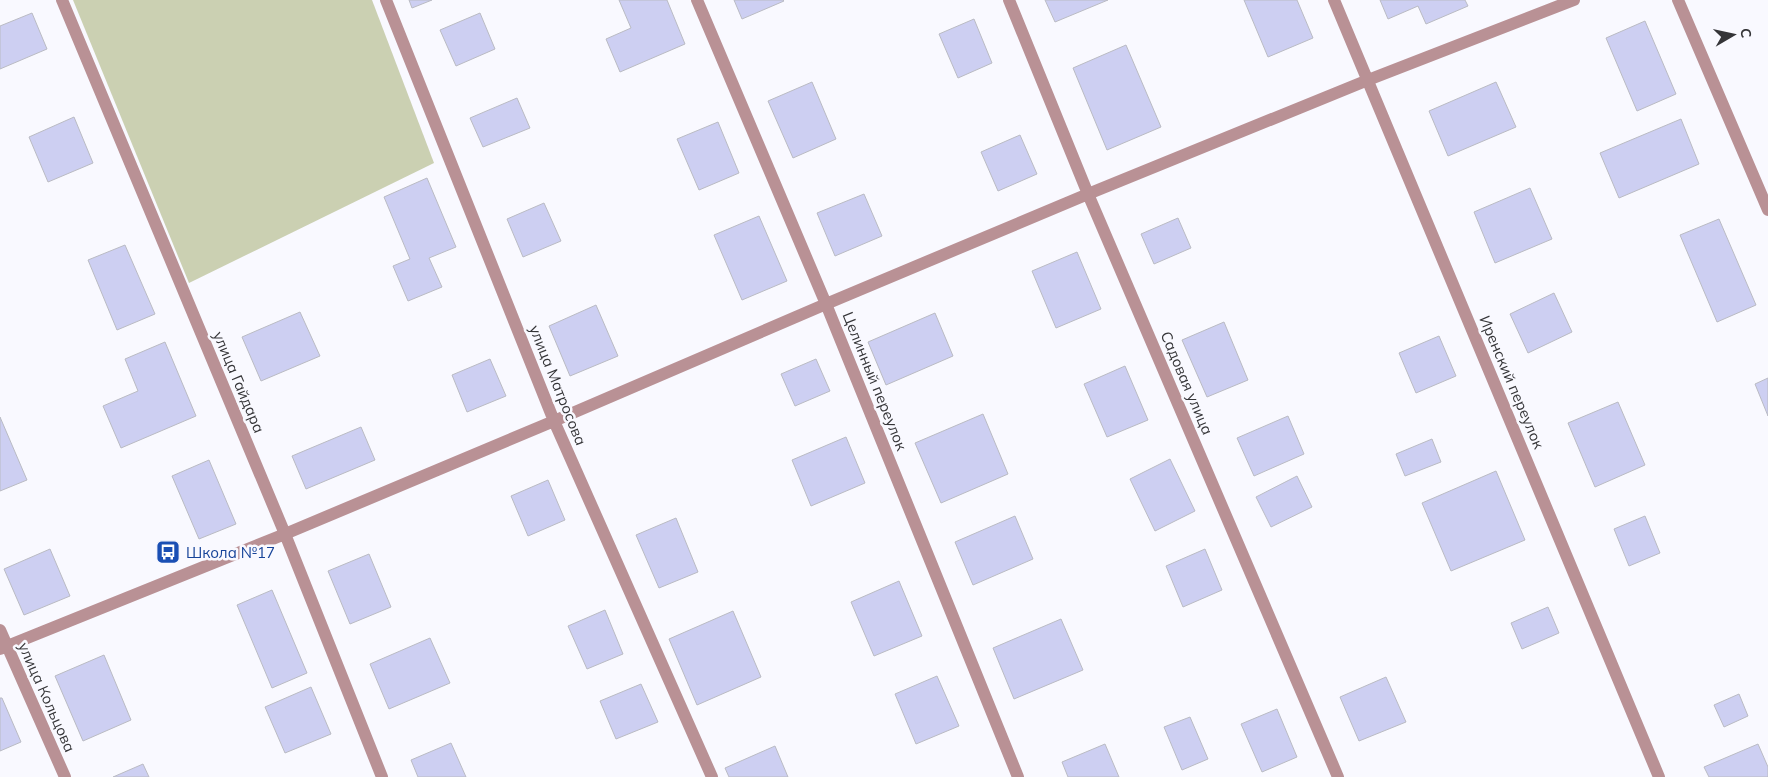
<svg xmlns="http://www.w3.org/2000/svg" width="1768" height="777" viewBox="0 0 1768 777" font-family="Mulish,sans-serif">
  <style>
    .green { fill: #cbd0b2 }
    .building { fill: #cdcff2; stroke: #babbc3 }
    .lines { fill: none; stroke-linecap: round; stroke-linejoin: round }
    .minor { stroke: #b99195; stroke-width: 12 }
    .labels { text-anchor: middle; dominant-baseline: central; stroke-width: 5; stroke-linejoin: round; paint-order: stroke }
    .street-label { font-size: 15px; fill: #353538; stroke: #f9f9ff }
    .transit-label { font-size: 15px; fill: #164399; stroke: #f9f9ff; text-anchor: start }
  </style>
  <rect width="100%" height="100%" fill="#f9f9ff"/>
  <!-- green -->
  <path class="green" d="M73 0H372L434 163 189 283Z"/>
  <!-- building -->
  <path class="building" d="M409 0H432L412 8Z
    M619 0H667L685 44 620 72 606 39 631 28Z
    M734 0H783L784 1 742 19Z
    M1045 0H1108L1055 22Z
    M1244 0H1297L1313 38 1268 57Z
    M1380 0H1465L1468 6 1426 24 1418 6 1388 19Z
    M32 13 47 49 0 69V26Z
    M480 13 495 49 456 66 440 30Z
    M974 19 992 63 958 78 939 34Z
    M1645 21 1676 94 1637 111 1606 38Z
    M1126 45 1161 127 1107 150 1073 68Z
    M812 82 836 139 793 158 768 101Z
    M1496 82 1516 127 1448 156 1429 111Z
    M517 98 530 128 483 147 470 118Z
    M74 117 93 163 48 182 29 137Z
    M1681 119 1699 164 1619 198 1600 153Z
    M718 122 739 173 699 190 677 139Z
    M1020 135 1037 174 998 191 981 152Z
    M427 178 456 247 429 258 442 287 408 301 393 266 410 259 384 197Z
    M1530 188 1552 239 1495 263 1474 212Z
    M864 194 882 236 835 256 817 213Z
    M544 203 561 241 523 257 507 219Z
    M759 216 787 281 742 300 714 235Z
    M1178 218 1191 248 1154 264 1141 234Z
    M1719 219 1756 305 1717 322 1680 235Z
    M125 245 155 314 117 330 88 260Z
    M1077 252 1101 309 1056 328 1032 271Z
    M1554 293 1572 332 1528 353 1510 314Z
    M596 305 618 356 570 376 549 326Z
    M300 312 320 356 261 381 242 337Z
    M935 313 953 356 886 385 868 342Z
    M1224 322 1248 380 1207 397 1182 340Z
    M1439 336 1456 376 1416 393 1399 353Z
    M165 342 196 416 121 448 103 406 138 391 125 359Z
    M490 359 506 396 467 412 452 375Z
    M816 359 830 391 795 406 781 374Z
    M1125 366 1148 420 1107 437 1084 384Z
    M1768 378V416L1755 384Z
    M1618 402 1645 465 1595 487 1568 423Z
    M983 414 1008 474 941 503 915 443Z
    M1288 416 1304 454 1254 476 1237 438Z
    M0 417 27 480 0 491Z
    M361 427 375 460 306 489 292 456Z
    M846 437 865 483 811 506 792 460Z
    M1432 439 1441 462 1405 476 1396 454Z
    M1170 459 1195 511 1155 531 1130 479Z
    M209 460 236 524 199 539 172 476Z
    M1496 471 1525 540 1451 571 1422 503Z
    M1297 476 1312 507 1271 527 1256 497Z
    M548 480 565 520 528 536 511 496Z
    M1015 516 1033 559 973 585 955 542Z
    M1645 516 1660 553 1629 566 1614 529Z
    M676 518 698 572 659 588 636 535Z
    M50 549 70 596 24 615 4 569Z
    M1205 549 1222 590 1183 607 1166 566Z
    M369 554 391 607 350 624 328 571Z
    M899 581 922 636 874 656 851 602Z
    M272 590 307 673 272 688 237 605Z
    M1548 607 1559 633 1522 649 1511 623Z
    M605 610 623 654 587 669 568 626Z
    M733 611 761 677 697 705 669 639Z
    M1061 619 1083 670 1014 699 993 648Z
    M430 638 450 683 389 709 370 664Z
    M104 655 131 720 83 741 55 676Z
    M937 676 959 726 916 744 895 694Z
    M1386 677 1406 722 1359 741 1340 697Z
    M641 684 658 722 616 739 600 701Z
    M311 687 331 734 285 753 265 707Z
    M1739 694 1748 716 1724 727 1714 705Z
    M0 698H2L21 742 0 751Z
    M1277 709 1297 757 1262 772 1241 724Z
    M1190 717 1208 759 1182 770 1164 727Z
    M451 743 466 777H418L411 760Z
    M1105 744 1119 777H1068L1062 762Z
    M1758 744 1768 767V777H1709L1704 767Z
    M775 746 788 777H729L725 768Z
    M143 764 149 777H113Z"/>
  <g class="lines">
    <!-- minor -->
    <path class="minor" d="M62 0 285 534 382 777
      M386 0 554 421 712 777
      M697 0 826 304 1018 777
      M1009 0 1088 194 1338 777
      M1334 0 1659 777
      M1678 0 1768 210
      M0 630 65 777
      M0 649 285 534 554 421 826 304 1088 194 1368 80 1574 0"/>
  </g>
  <!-- icons -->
  <defs>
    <g id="bus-square" transform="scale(1.25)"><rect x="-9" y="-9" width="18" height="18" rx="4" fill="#1a4fb4" stroke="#f9f9ff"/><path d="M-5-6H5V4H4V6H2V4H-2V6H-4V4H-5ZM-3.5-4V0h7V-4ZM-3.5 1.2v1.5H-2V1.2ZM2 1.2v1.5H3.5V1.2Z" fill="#fff"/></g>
  </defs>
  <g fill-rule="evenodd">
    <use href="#bus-square" x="168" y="552"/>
  </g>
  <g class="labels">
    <!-- street labels -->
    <g class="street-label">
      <text transform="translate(875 381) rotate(68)">Целинный переулок</text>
      <text transform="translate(239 382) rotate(67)">улица Гайдара</text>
      <text transform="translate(1512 382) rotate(67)">Иренский переулок</text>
      <text transform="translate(1187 383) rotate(67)">Садовая улица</text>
      <text transform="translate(558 385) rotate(68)">улица Матросова</text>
      <text transform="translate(47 697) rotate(66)">улица Кольцова</text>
    </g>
    <!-- transit labels -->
    <g class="transit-label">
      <text x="186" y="552">Школа №17</text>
    </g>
  </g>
  <!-- north arrow -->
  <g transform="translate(1733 35) rotate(81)" stroke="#f9f9ff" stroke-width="4" paint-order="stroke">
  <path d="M0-4L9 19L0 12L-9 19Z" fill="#353538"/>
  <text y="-8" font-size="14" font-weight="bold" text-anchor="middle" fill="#353538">С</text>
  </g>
</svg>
